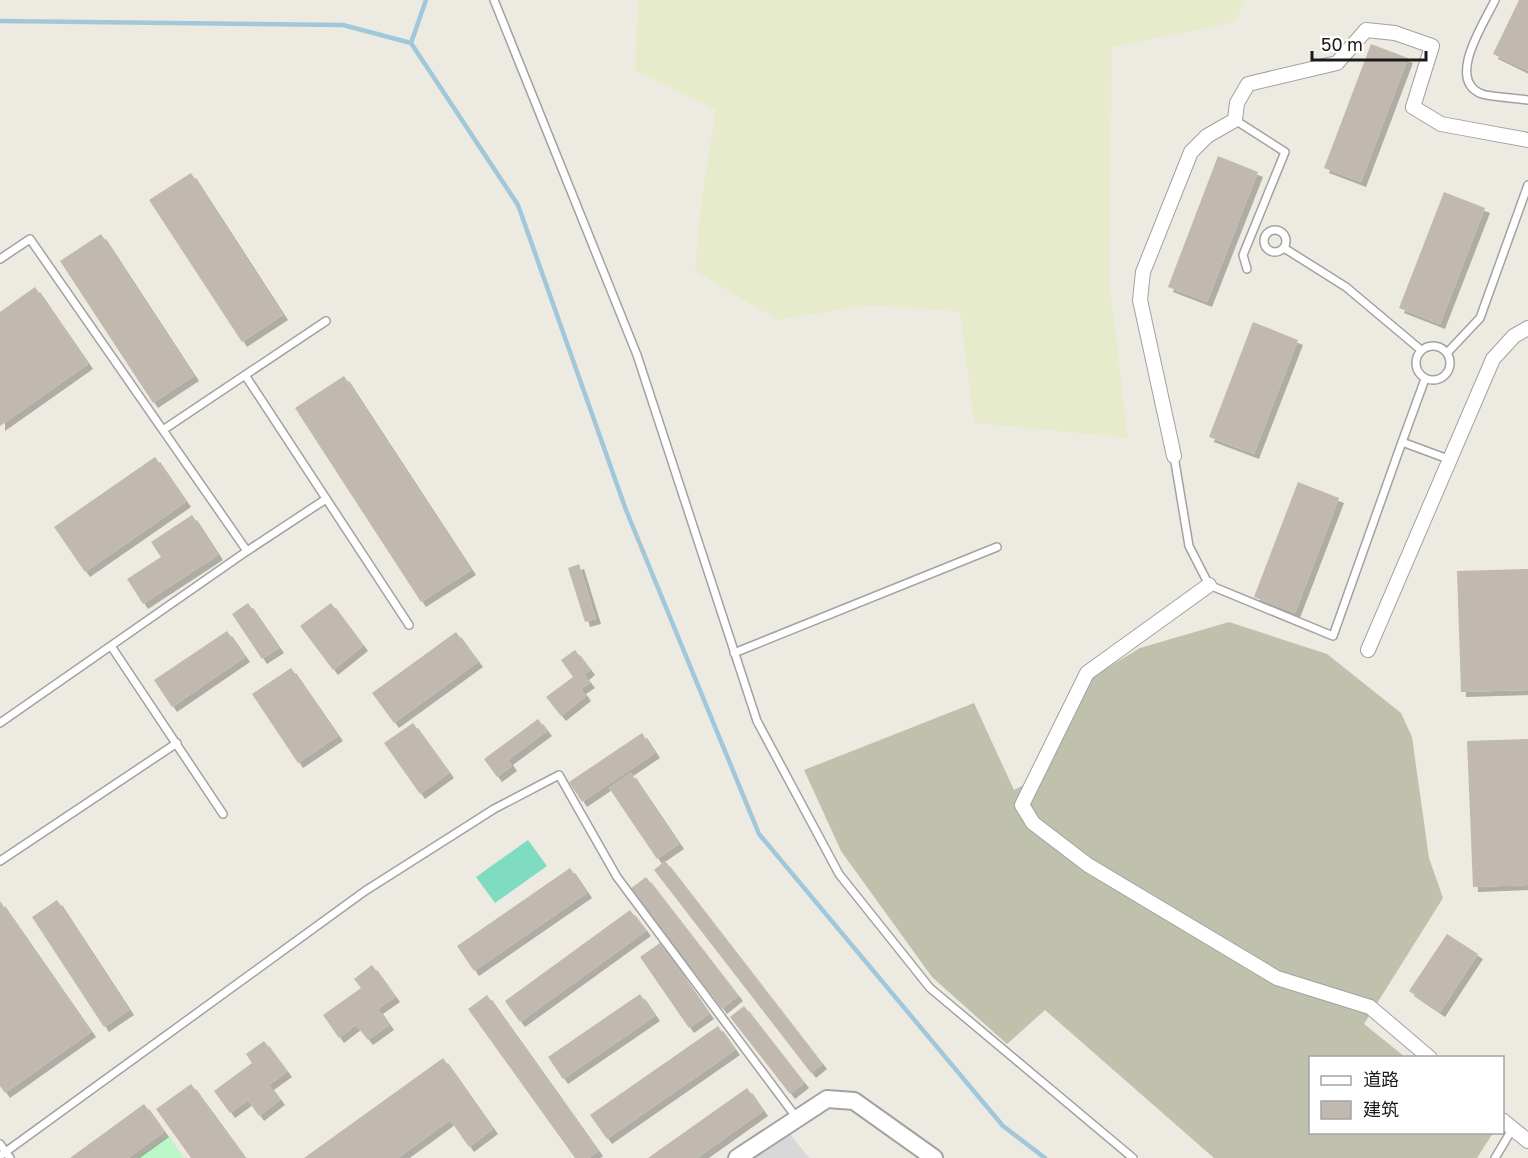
<svg xmlns="http://www.w3.org/2000/svg" width="1528" height="1158" viewBox="0 0 1528 1158" font-family="'Golos Text','Noto Sans SC',sans-serif">
  <style>
    .residential { fill: #d9d8d8 }
    .construction { fill: #bfc1ac }
    .farmland { fill: #e6eccb }
    .park { fill: #bcf8c7 }
    .pitch { fill: #7fdcc1 }
    .lines { fill: none; stroke-linecap: round; stroke-linejoin: round }
    .stream { stroke: #a1c8da; stroke-width: 4.5 }
    .building { fill: #c1b9b0; filter: url(#shadow) }
    .service-casing { stroke: #a2a2a2; stroke-width: 10 }
    .minor-casing { stroke: #a2a2a2; stroke-width: 16 }
    .tertiary-casing { stroke: #a2a2a2; stroke-width: 20 }
    .service { stroke: #fff; stroke-width: 7 }
    .minor { stroke: #fff; stroke-width: 14 }
    .tertiary { stroke: #fff; stroke-width: 16 }
  </style>
  <defs>
    <filter id="shadow"><feDropShadow dx="5" dy="5" stdDeviation="0" flood-color="#0004"/></filter>
  </defs>
  <rect width="100%" height="100%" fill="#edeae1"/>
  <!-- residential -->
  <path class="residential" d="M784 1126 809 1158H739Z"/>
  <!-- construction -->
  <path class="construction" d="M1229 622 1327 654 1401 713 1412 737 1429 858 1443 898 1364 1024 1405 1057 1310 1058V1132L1493 1133 1477 1158H1214L1045 1010 1007 1044 932 977 841 851 804 770 974 703 1014 790 1027 783 1089 679 1140 648Z"/>
  <!-- farmland -->
  <path class="farmland" d="M638 0H1246L1235 22 1112 47 1109 280 1128 438 974 423 960 312 870 305 778 320 695 271 701 203 716 110 635 71Z"/>
  <!-- park -->
  <path class="park" d="M169 1136 184 1158H137Z"/>
  <!-- pitch -->
  <path class="pitch" d="M528 840 547 866 495 903 476 877Z"/>
  <g class="lines">
    <!-- stream -->
    <path class="stream" d="M0 21 343 25 411 43 518 205 626 510 759 834 1003 1126 1045 1158
      M411 43 426 0"/>
  </g>
  <!-- building -->
  <path class="building" d="M1519 0H1528V71L1493 54Z
    M1371 44 1408 58 1361 182 1324 168Z
    M1218 156 1258 172 1207 302 1168 287Z
    M191 173 283 315 242 342 149 200Z
    M1444 192 1485 208 1440 324 1399 308Z
    M101 234 194 376 153 403 60 261Z
    M35 287 88 364 0 426V312Z
    M1253 322 1298 340 1254 454 1209 437Z
    M344 376 471 570 421 602 295 408Z
    M155 457 186 502 85 572 54 527Z
    M1298 482 1339 498 1295 613 1254 597Z
    M192 515 218 555 143 604 127 579 161 557 151 542Z
    M579 564 596 619 585 622 568 568Z
    M1528 569V690L1461 692 1457 571Z
    M248 603 279 648 262 659 232 614Z
    M331 603 363 646 333 670 300 626Z
    M227 631 245 657 172 707 154 680Z
    M456 632 478 662 394 723 372 693Z
    M575 650 590 670 584 675 590 683 581 689 586 696 561 716 546 697 573 677 561 660Z
    M291 668 338 736 298 763 252 694Z
    M538 719 547 731 508 760 512 766 497 777 484 759Z
    M413 723 449 773 420 794 384 743Z
    M642 733 655 753 582 802 569 782Z
    M1528 739V885L1473 887 1467 741Z
    M631 773 679 844 657 859 609 788Z
    M665 861 822 1064 811 1073 654 870Z
    M570 868 587 893 474 971 457 946Z
    M646 877 738 996 722 1009 630 889Z
    M57 900 129 1010 104 1027 32 917Z
    M0 901 91 1032 5 1093 0 1086Z
    M630 910 646 931 520 1022 505 1001Z
    M1447 934 1478 954 1440 1012 1409 991Z
    M660 943 709 1014 689 1028 640 957Z
    M372 965 395 997 378 1009 389 1025 368 1040 356 1025 339 1038 323 1015 361 988 354 979Z
    M640 994 655 1016 563 1079 548 1057Z
    M487 995 598 1151 589 1158H575L468 1009Z
    M744 1006 804 1083 790 1094 730 1017Z
    M718 1026 735 1050 607 1139 590 1115Z
    M264 1041 287 1072 269 1085 280 1100 259 1116 248 1100 230 1113 214 1091 252 1063 246 1054Z
    M443 1058 493 1129 469 1147 450 1120 398 1158H304Z
    M191 1084 245 1158H191L156 1109Z
    M747 1088 763 1111 697 1158H648Z
    M144 1104 164 1132 128 1158H70Z"/>
  <g class="lines">
    <!-- service casing -->
    <g class="service-casing">
      <path id="service" d="M494 0 637 355 757 721 839 874 930 988 1133 1158
        M1495 0C1485 22 1445 80 1482 94 1491 97 1516 98 1528 100
        M1235 120 1285 152 1243 255 1247 269
        M1264 241a11 11 0 1 1 22 0a11 11 0 1 1-22 0Z
        M1284 248 1346 287 1421 350
        M0 259 30 239 247 551 0 723
        M1416 363a17 17 0 1 1 34 0a17 17 0 1 1-34 0Z
        M1447 353 1480 318 1528 185
        M245 375 409 625
        M163 430 326 321
        M1402 442 1425 379
        M1174 456 1189 546 1209 585 1333 636 1402 442 1448 459
        M247 551 326 499
        M111 646 223 814
        M734 653 997 547
        M0 861 177 743
        M0 1144 10 1158
        M0 1156 365 891 494 809 559 775 617 877 796 1117
        M1495 1158 1513 1128"/>
    </g>
    <!-- minor casing -->
    <g class="minor-casing">
      <path id="minor" d="M1174 456 1140 300 1143 272 1191 152 1207 136 1235 120 1237 103 1248 84 1337 63 1366 30 1395 33 1432 46 1413 107 1441 124 1528 140
        M1209 585 1087 673 1022 805 1033 823 1088 865 1277 978 1370 1007 1430 1058
        M1368 650 1493 359 1514 336 1528 328
        M1502 1120 1528 1141"/>
    </g>
    <!-- tertiary casing -->
    <g class="tertiary-casing">
      <path id="tertiary" d="M737 1158 827 1099 854 1101 934 1158"/>
    </g>
    <!-- service -->
    <use href="#service" class="service"/>
    <!-- minor -->
    <use href="#minor" class="minor"/>
    <!-- tertiary -->
    <use href="#tertiary" class="tertiary"/>
  </g>
  <!-- legend -->
  <rect x="1309" y="1056" width="195" height="78" fill="#ffffff" stroke="#a4a4a4" stroke-width="1.5"/>
  <rect x="1321" y="1076" width="30" height="9" fill="#ffffff" stroke="#a4a4a4" stroke-width="1.5"/>
  <text x="1363" y="1086" font-size="18" fill="#1b1b1b">道路</text>
  <rect x="1321" y="1101" width="30" height="18" fill="#c1b9b0" stroke="#a4a4a4" stroke-width="1.5"/>
  <text x="1363" y="1116" font-size="18" fill="#1b1b1b">建筑</text>
  <!-- scale -->
  <path d="M1312 51v9h114v-9" fill="none" stroke="#1b1b1b" stroke-width="3"/>
  <text x="1321" y="51" font-size="18" fill="#1b1b1b" stroke="#ffffff" stroke-width="4.5" paint-order="stroke">50 m</text>
</svg>
